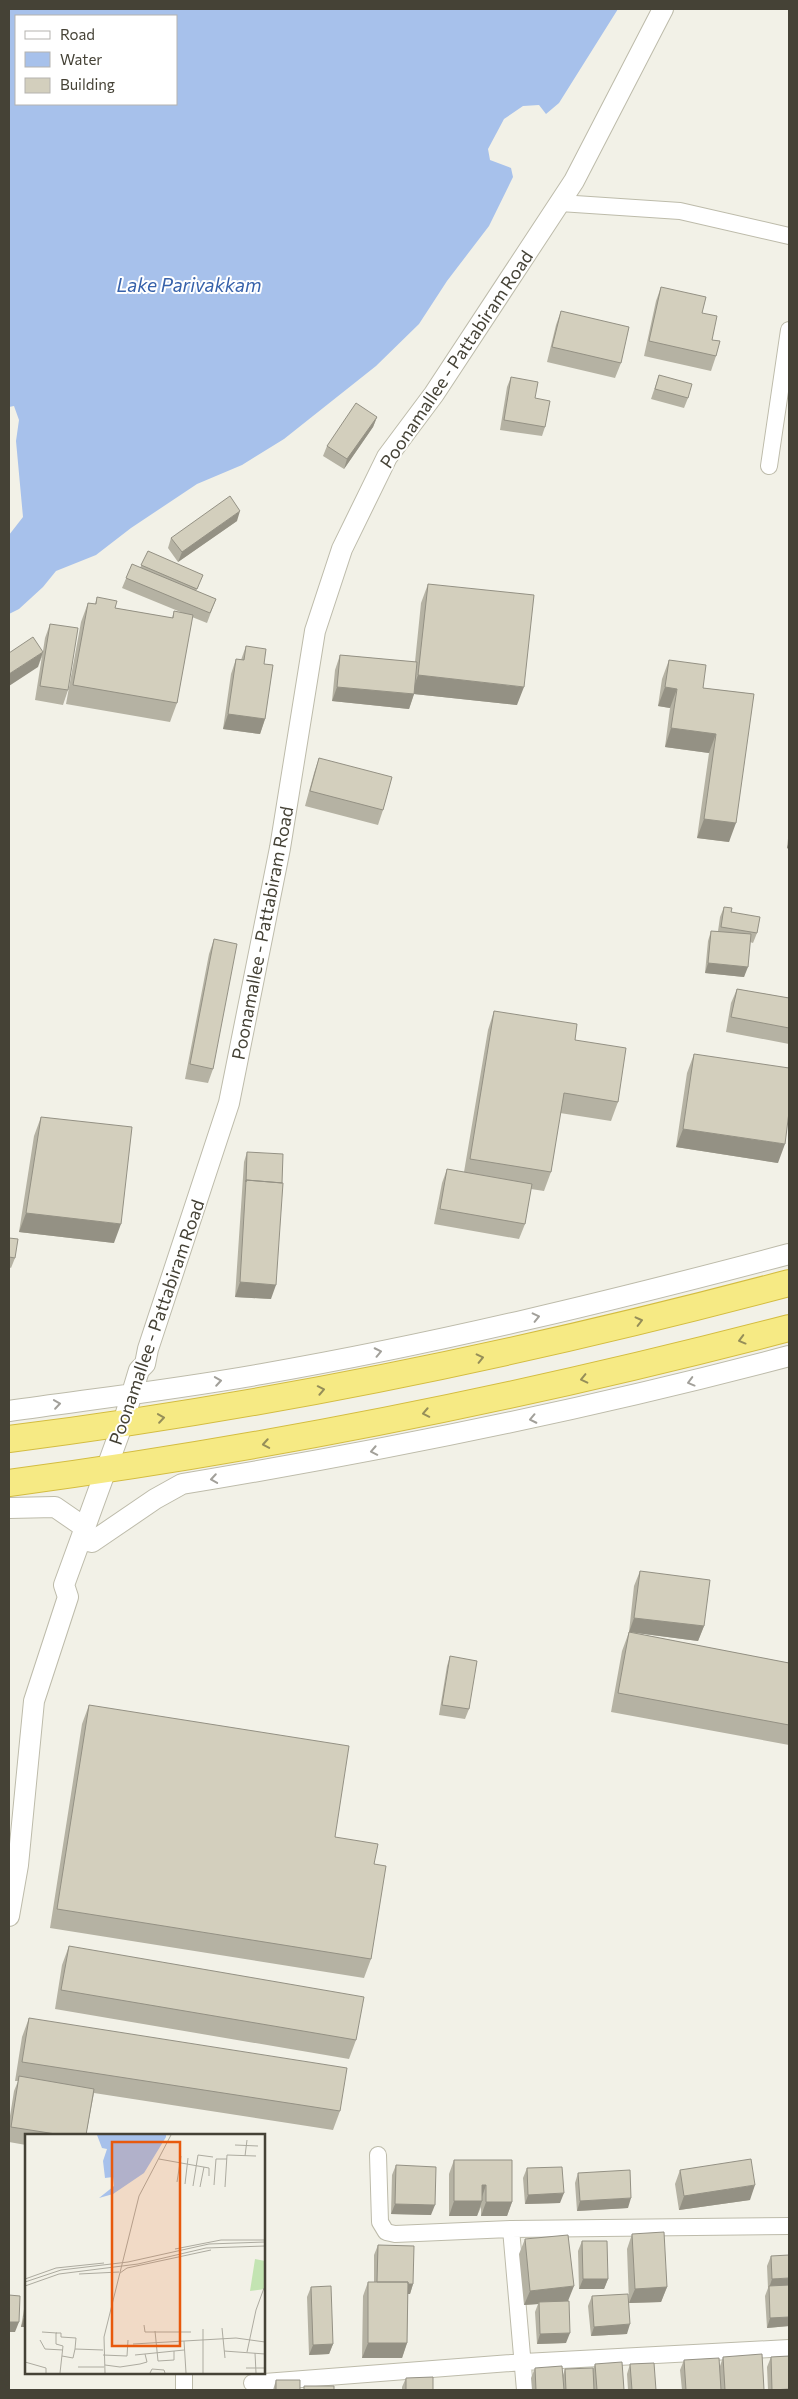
<svg xmlns="http://www.w3.org/2000/svg" width="798" height="2399" viewBox="0 0 798 2399" font-family="Commissioner,sans-serif">
  <style>
    .water { fill: #a7c1eb; fill-rule: evenodd }
    .lines { fill: none; stroke-linecap: round; stroke-linejoin: round }
    .minor-casing { stroke: #bdbbaa; stroke-width: 18 }
    .tertiary-casing { stroke: #bdbbaa; stroke-width: 22 }
    .trunk-casing { stroke: #d3bc40; stroke-width: 28 }
    .minor { stroke: #fff; stroke-width: 16 }
    .tertiary { stroke: #fff; stroke-width: 20 }
    .trunk { stroke: #f6ea84; stroke-width: 26 }
    .wall { fill: #b5b2a3 }
    .shaded-wall { fill: #949184 }
    .building { fill: #d3cfbd; stroke: #949184 }
    .oneway { stroke: #a2a09a }
    .oneway2 { stroke: #958e59 }
    .labels { text-anchor: middle; dominant-baseline: central; stroke-width: 4; stroke-linejoin: round; paint-order: stroke }
    .street-label { font-size: 18px; fill: #454236; stroke: #fff }
    .water-label { font-size: 19px; font-style: italic; fill: #3661aa; stroke: #fff }
    .inset-road { fill: none; stroke: #adaba0; stroke-width: 1 }
    .view { fill: #e8590c; fill-opacity: 0.15; stroke: #e8590c; stroke-width: 2.5 }
    .inset-edge { fill: none; stroke: #454236; stroke-width: 2.5 }
  </style>
  <rect width="100%" height="100%" fill="#f2f1e7"/>
  <!-- water -->
  <path class="water" d="M9 9H618L559 103 546 114 539 105 523 106 504 119 488 149 490 160 511 168 513 177 489 226 447 281 419 324 376 366 284 439 242 465 197 484 131 528 96 555 56 571 43 587 19 609 9 614V535L23 517 16 441 19 420 14 406 9 407ZM16 16H176V104H16Z"/>
  <g class="lines">
    <!-- minor casing -->
    <g class="minor-casing">
      <path id="minor" d="M560 203 680 211 789 236
        M769 466 789 330
        M378 2155 380 2222 386 2232 395 2234 511 2229 789 2226
        M511 2229 525 2390
        M252 2383 524 2362 789 2348
        M184 2390V2373"/>
    </g>
    <!-- tertiary casing -->
    <g class="tertiary-casing">
      <path id="tertiary" d="M9 1411C93 1399 178 1389 262 1374 440 1343 615 1300 789 1254
        M9 1508 55 1507 84 1527
        M92 1542 155 1499 182 1484C387 1450 589 1409 789 1356
        M9 1916 18 1865 34 1701 68 1597 64 1585 123 1423 139 1370 145 1364 148 1349 229 1103 280 848 315 631 342 549 387 457 434 394 574 181 663 9"/>
    </g>
    <!-- trunk casing -->
    <g class="trunk-casing">
      <path id="trunk" d="M9 1439C272 1406 533 1351 789 1283
        M9 1483C272 1448 532 1395 789 1328"/>
    </g>
    <!-- minor -->
    <use href="#minor" class="minor"/>
    <!-- tertiary -->
    <use href="#tertiary" class="tertiary"/>
    <!-- trunk -->
    <use href="#trunk" class="trunk"/>
  </g>
  <!-- wall -->
  <path class="wall" d="M661 287 712 340 716 356 711 371 644 356 656 301Z
    M561 311 621 363 615 378 547 362 556 325Z
    M659 375 688 398 684 408 651 399Z
    M511 377 535 398 545 427 542 436 500 430 507 387Z
    M377 417 373 427 344 469 323 456 327 446Z
    M237 521 178 562 168 548 171 538Z
    M148 551 199 585 196 591 216 599 207 623 192 617 177 703 170 722 66 704 81 622 88 603 95 604 97 597 115 608 172 618 174 611 183 613 122 588 132 564 140 568Z
    M428 584 517 705 414 694 409 709 332 701 335 670 340 655 415 662 421 603Z
    M50 624 68 690 63 705 35 700 42 656 38 667 43 651 45 638Z
    M246 646 264 664 265 719 260 734 223 729 231 674 236 659 241 660Z
    M669 660 703 688 754 694 729 842 697 838 709 753 665 747 670 708 658 706 662 679Z
    M319 758 383 810 378 825 305 806 314 773Z
    M789 829V849L787 848Z
    M724 907 757 933 753 943 750 942 744 977 705 973 708 941 711 931H718L720 917Z
    M214 939 213 1069 208 1083 185 1079 209 954Z
    M737 989 789 998V1044L726 1032 731 1003Z
    M494 1011 575 1040 618 1102 611 1121 560 1113 551 1172 544 1191 531 1189 525 1224 519 1239 434 1224 442 1183 447 1169 464 1172 488 1030Z
    M694 1054 778 1163 676 1147 687 1073Z
    M41 1117 114 1243 19 1232 34 1136Z
    M247 1152 271 1299 235 1297 244 1162Z
    M9 1238 15 1258 11 1268 9 1267Z
    M640 1571 704 1626 698 1641 629 1632 634 1586Z
    M629 1632 789 1663V1745L611 1712 622 1651Z
    M450 1656 469 1709 465 1719 439 1715 447 1666Z
    M89 1705 335 1837 374 1864 371 1959 364 1978 50 1928 82 1724Z
    M69 1946 356 2040 349 2059 55 2009 62 1965Z
    M29 2018 340 2111 333 2130 94 2093 86 2135H26V2145L9 2142V2122L14 2091 18 2081H15L22 2037Z
    M454 2160 512 2202 507 2216H481V2207L477 2216H449V2174Z
    M396 2165 431 2215 391 2214 392 2175Z
    M527 2168 560 2203 525 2204 523 2178Z
    M680 2170 750 2200 679 2210 675 2184Z
    M578 2173 628 2208 577 2211 575 2183Z
    M632 2234 667 2287 661 2302 629 2303 627 2249Z
    M525 2239 568 2301H563L566 2343 537 2344 535 2312 538 2304 524 2305 519 2254Z
    M582 2241 608 2279 604 2289H579L578 2251Z
    M378 2245 413 2284 410 2294H408L407 2343 402 2358H362L363 2296 368 2282H374V2255Z
    M771 2256 789 2326 767 2328 765 2296 768 2288 767 2266Z
    M311 2287 333 2344 329 2354 309 2355 307 2297Z
    M592 2296 627 2334 591 2336 588 2306Z
    M26 2297V2327H21Z
    M723 2357 764 2390H682L680 2370 684 2360 720 2366Z
    M771 2357 789 2390H768L767 2367Z
    M595 2364 624 2390H532L531 2378 535 2368 563 2375 565 2369H593Z
    M630 2364 656 2390H628L627 2374Z
    M406 2378 433 2390H402V2387Z
    M276 2380 300 2390H273Z"/>
  <!-- shaded-wall -->
  <path class="shaded-wall" d="M377 417 373 427 344 469 347 459Z
    M240 511 237 521 178 562 182 552Z
    M43 652 38 667 9 686V674Z
    M418 675 524 687 517 705 414 694 409 709 332 701 337 687 411 694Z
    M665 687 677 689 670 708 658 706Z
    M228 714 265 719 260 734 223 729Z
    M671 728 716 734 709 753 665 747Z
    M704 819 736 823 729 842 697 838Z
    M789 841V849L787 848Z
    M708 963 748 967 744 977 705 973Z
    M683 1129 785 1144 778 1163 676 1147Z
    M26 1213 121 1224 114 1243 19 1232Z
    M240 1282 276 1285 271 1299 235 1297Z
    M634 1618 704 1626 698 1641 629 1632Z
    M482 2185H486L481 2200Z
    M755 2185 750 2200 679 2210 684 2196Z
    M564 2193 560 2203 525 2204 528 2195Z
    M631 2198 628 2208 577 2211 580 2201Z
    M454 2201H482L477 2216H449Z
    M486 2202H512L507 2216H481Z
    M395 2204 435 2205 431 2215 391 2214Z
    M789 2278V2288H769L772 2279Z
    M583 2279H608L604 2289H579Z
    M377 2284H413L410 2294H374Z
    M574 2286 568 2301 539 2304V2302L538 2304 524 2305 530 2291Z
    M667 2287 661 2302 629 2303 635 2289Z
    M24 2317H26V2327H21Z
    M789 2317V2326L767 2328 770 2318Z
    M9 2322H19L15 2332H9Z
    M630 2324 627 2334 591 2336 594 2327Z
    M570 2333 566 2343 537 2344 540 2334Z
    M368 2343H407L402 2358H362Z
    M333 2344 329 2354 309 2355 313 2345Z"/>
  <!-- building -->
  <path class="building" d="M661 287 706 297 702 313 717 316 712 340 720 341 716 356 649 341Z
    M561 311 629 327 621 363 552 347Z
    M659 375 692 384 688 398 655 389Z
    M511 377 538 382 535 398 550 401 545 427 504 420Z
    M356 403 377 417 347 459 327 446Z
    M230 496 240 511 182 552 171 538Z
    M148 551 203 575 197 589 141 565Z
    M132 564 216 599 210 613 126 578Z
    M428 584 534 595 524 687 418 675Z
    M97 597 117 601 115 608 173 618 174 611 193 615 177 703 73 685 88 603 96 604Z
    M50 624 78 628 68 690 40 686Z
    M33 637 43 652 9 674V653Z
    M246 646 266 649 264 664 273 665 265 719 228 714 236 659 244 660Z
    M340 655 417 662 414 694 337 687Z
    M669 660 706 665 703 688 754 694 736 823 704 819 716 734 671 728 677 689 665 687Z
    M319 758 392 777 383 810 310 791Z
    M724 907 732 908 731 912 760 917 757 933 721 927Z
    M711 931 751 934 748 967 708 963Z
    M214 939 237 944 213 1069 190 1064Z
    M737 989 789 998V1028L731 1017Z
    M494 1011 577 1024 575 1040 626 1048 618 1102 564 1093 551 1172 470 1159Z
    M694 1054 789 1068V1112L785 1144 683 1129Z
    M41 1117 132 1127 121 1224 26 1213Z
    M247 1152 283 1154 282 1183 246 1180V1182Z
    M447 1169 532 1184 525 1224 440 1209Z
    M246 1180 283 1183 276 1285 240 1282Z
    M9 1238 18 1239 15 1258 9 1257Z
    M640 1571 710 1580 704 1626 634 1618Z
    M629 1632 789 1663V1725L618 1693Z
    M450 1656 477 1661 469 1709 442 1705Z
    M89 1705 349 1746 335 1837 378 1844 374 1864 386 1866 371 1959 57 1909Z
    M69 1946 364 1997 356 2040 61 1990Z
    M29 2018 347 2068 340 2111 22 2062Z
    M19 2076 94 2089 86 2135H62L11 2127Z
    M751 2159 755 2185 684 2196 680 2170Z
    M454 2160H512V2202H486V2185H482V2201H454Z
    M396 2165 436 2167 435 2205 395 2204Z
    M562 2167 564 2193 528 2195 527 2168Z
    M630 2170 631 2198 580 2201 578 2173Z
    M664 2232 667 2287 635 2289 632 2234Z
    M568 2235 574 2286 530 2291 525 2239Z
    M582 2241H607L608 2279H583Z
    M378 2245 414 2246 413 2284H408V2282H377Z
    M789 2255V2278L772 2279 771 2256Z
    M368 2282H408L407 2343H368Z
    M789 2285V2317L770 2318 769 2286Z
    M331 2286 333 2344 313 2345 311 2287Z
    M628 2294 630 2324 594 2327 592 2296Z
    M9 2295 20 2296 19 2322H9Z
    M569 2301 570 2333 540 2334 539 2302Z
    M26 2306V2317H24Z
    M762 2354 764 2390H725L723 2357Z
    M789 2356V2389L772 2390 771 2357Z
    M719 2358 721 2390H686L684 2360Z
    M622 2362 624 2390H597L595 2364Z
    M654 2363 656 2390H632L630 2364Z
    M562 2366 564 2390H536L535 2368Z
    M593 2368 594 2390H566L565 2369Z
    M433 2377V2390H406V2378Z
    M276 2380H300V2390H276Z
    M304 2386H334V2390H304Z"/>
  <!-- one-way arrows -->
  <defs><path id="oneway-chevron" d="M-2-3.5L2.5 0L-2 3.5" fill="none" stroke-width="1.6" stroke-linecap="round" stroke-linejoin="round" transform="scale(1.25)"/></defs>
  <g class="oneway">
    <use href="#oneway-chevron" transform="translate(536 1317) rotate(-13)"/>
    <use href="#oneway-chevron" transform="translate(378 1352) rotate(-12)"/>
    <use href="#oneway-chevron" transform="translate(218 1381) rotate(-9)"/>
    <use href="#oneway-chevron" transform="translate(691 1382) rotate(165)"/>
    <use href="#oneway-chevron" transform="translate(57 1404) rotate(-8)"/>
    <use href="#oneway-chevron" transform="translate(533 1419) rotate(168)"/>
    <use href="#oneway-chevron" transform="translate(374 1451) rotate(169)"/>
    <use href="#oneway-chevron" transform="translate(214 1479) rotate(171)"/>
  </g>
  <g class="oneway2">
    <use href="#oneway-chevron" transform="translate(639 1321) rotate(-14)"/>
    <use href="#oneway-chevron" transform="translate(742 1340) rotate(165)"/>
    <use href="#oneway-chevron" transform="translate(480 1358) rotate(-13)"/>
    <use href="#oneway-chevron" transform="translate(584 1379) rotate(167)"/>
    <use href="#oneway-chevron" transform="translate(321 1390) rotate(-11)"/>
    <use href="#oneway-chevron" transform="translate(426 1413) rotate(169)"/>
    <use href="#oneway-chevron" transform="translate(161 1418) rotate(-8)"/>
    <use href="#oneway-chevron" transform="translate(266 1444) rotate(170)"/>
  </g>
  <g class="labels">
    <!-- street labels -->
    <g class="street-label">
      <text transform="translate(456 359) rotate(-56)">Poonamallee - Pattabiram Road</text>
      <text transform="translate(262 933) rotate(-79)">Poonamallee - Pattabiram Road</text>
      <text transform="translate(156 1322) rotate(-71)">Poonamallee - Pattabiram Road</text>
    </g>
    <!-- water labels -->
    <g class="water-label">
      <text x="189" y="284">Lake Parivakkam</text>
    </g>
  </g>
  <!-- overview -->
  <g transform="translate(25 2134)">
    <rect width="240" height="240" fill="#f2f1e7"/>
    <path d="M230 125 240 127V155L225 157Z" fill="#c3e4b2"/>
    <path d="M72 1H141V3L119 39 88 60 74 64 89 52 88 43 80 44 78 27 82 15 77 14Z" fill="#a7c1eb"/>
    <path class="inset-road" d="M210 11 233 12M220 22 222 6M134 25 184 34V42M152 48 156 22M160 50 163 24M189 51 191 25H202M168 52 173 21 188 23M175 53 179 33M200 53 202 21 231 22M150 115 196 106H240M95 139 102 134 186 116M54 140 94 138M0 145 31 134 79 129M0 148 36 136 103 128 184 110 240 108M0 152 34 140 113 130 181 114 240 112M119 191 120 198H166M197 194 200 224M178 195V239M130 197 133 227 149 226V217M17 198 32 199M15 206 20 215 38 216M159 207 161 239M108 210 211 204 240 208M199 217 240 220M222 218 231 176 239 154M230 219 231 239M78 221 102 222 103 206M110 221 159 216M37 222 48 224 50 215M0 228 21 234V239M80 231 95 233 115 230 122 228 120 220M53 233H79M221 234H240M35 239 38 212 31 210V199H36V203L51 204 50 215 78 216M80 239 79 203 114 62 146 1M125 239 127 235 139 236 140 239"/>
    <path class="view" d="M87 8H155V212H87Z"/>
    <rect width="240" height="240" class="inset-edge"/>
  </g>
  <!-- border -->
  <rect width="798" height="2399" fill="none" stroke="#454236" stroke-width="20"/>
  <!-- legend -->
  <rect x="15" y="15" width="162" height="90" fill="#ffffff" stroke="#b5b3af"/>
  <rect x="25" y="31" width="25" height="8" fill="#ffffff" stroke="#b5b3af"/>
  <text x="60" y="40" font-size="15" fill="#454236">Road</text>
  <rect x="25" y="52" width="25" height="15" fill="#a7c1eb" stroke="#b5b3af"/>
  <text x="60" y="65" font-size="15" fill="#454236">Water</text>
  <rect x="25" y="78" width="25" height="15" fill="#d3cfbd" stroke="#b5b3af"/>
  <text x="60" y="90" font-size="15" fill="#454236">Building</text>
</svg>
